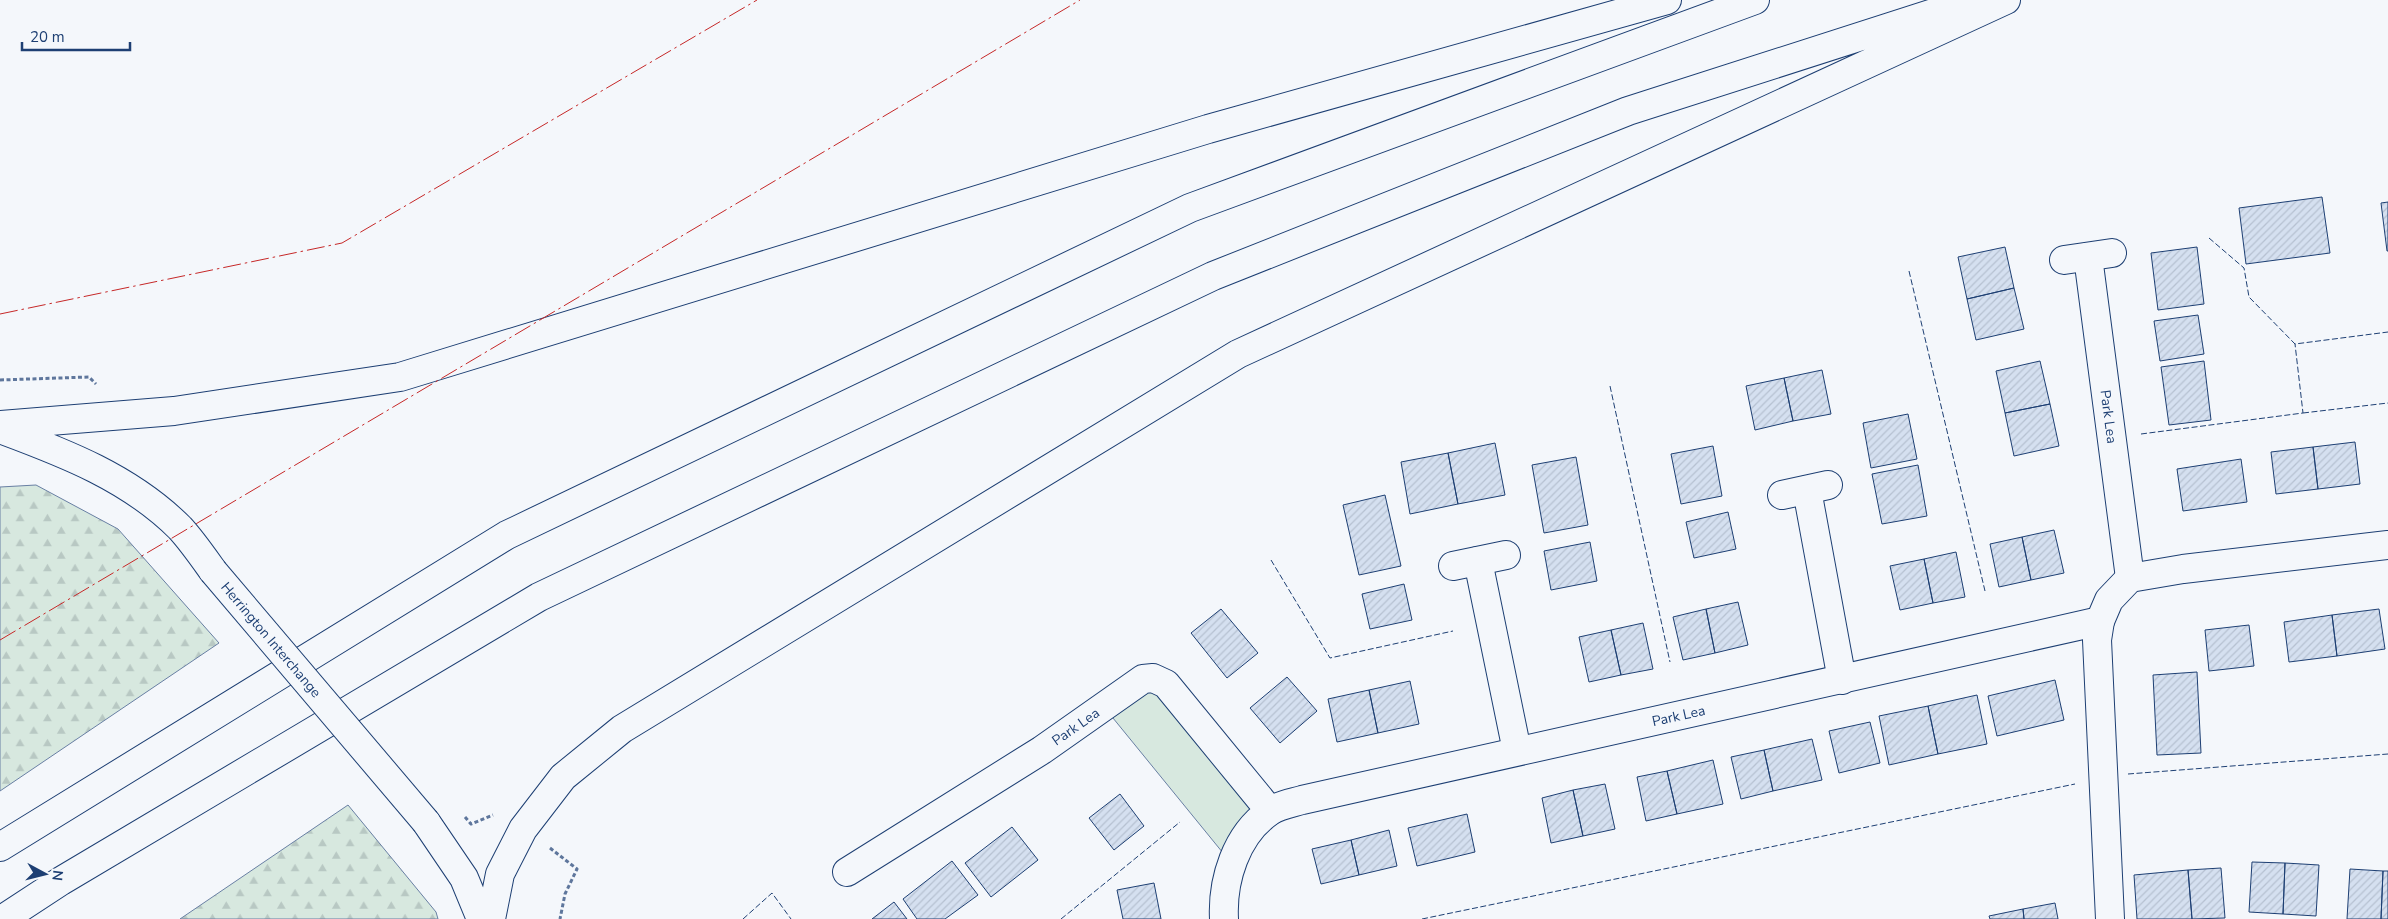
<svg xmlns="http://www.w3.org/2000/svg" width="2388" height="919" viewBox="0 0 2388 919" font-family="'Nunito Sans',sans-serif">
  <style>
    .grass { fill: #d7e8df; stroke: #687fa3 }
    .forest { fill: url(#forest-firs); stroke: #687fa3 }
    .building { fill: url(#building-hatch); stroke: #1d3f73 }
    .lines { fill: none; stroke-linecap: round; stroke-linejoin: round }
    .minor-casing { stroke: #1d3f73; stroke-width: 30 }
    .highway-casing { stroke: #1d3f73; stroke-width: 30 }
    .path { stroke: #5e769c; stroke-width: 3; stroke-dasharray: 4 2.5; stroke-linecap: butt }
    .minor { stroke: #f4f7fb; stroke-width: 28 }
    .highway { stroke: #f4f7fb; stroke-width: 28 }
    .highway-bridge-casing { stroke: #1d3f73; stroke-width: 30; stroke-linecap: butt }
    .highway-bridge { stroke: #f4f7fb; stroke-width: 28 }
    .fence { stroke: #1d3f73; stroke-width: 1; stroke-dasharray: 6 2.5; stroke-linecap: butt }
    .power { stroke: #c62828; stroke-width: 1; stroke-dasharray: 18 4 2.5 4; stroke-linecap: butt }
    .labels { text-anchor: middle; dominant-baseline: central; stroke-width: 4; stroke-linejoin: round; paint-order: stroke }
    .street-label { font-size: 14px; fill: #1d3f73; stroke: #f4f7fb }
  </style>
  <defs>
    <pattern id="forest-firs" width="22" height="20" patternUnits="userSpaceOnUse" patternTransform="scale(1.25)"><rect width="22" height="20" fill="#d7e8df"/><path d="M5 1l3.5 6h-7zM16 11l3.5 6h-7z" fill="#b8c8c3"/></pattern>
    <pattern id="building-hatch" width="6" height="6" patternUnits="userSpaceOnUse" patternTransform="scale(1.25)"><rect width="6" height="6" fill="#d5e0f0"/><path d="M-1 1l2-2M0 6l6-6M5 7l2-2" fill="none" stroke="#b6c1d1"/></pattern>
  </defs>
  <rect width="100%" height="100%" fill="#f4f7fb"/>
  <!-- grass -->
  <path class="grass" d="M1143 679 1270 811 1232 864 1104 707Z"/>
  <!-- forest -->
  <path class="forest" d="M36 485 118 529 219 643 0 791V487Z
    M348 805 436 912 438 919H180Z"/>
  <!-- building -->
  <path class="building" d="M2322 197 2330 253 2246 264 2239 208Z
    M2388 202V251H2387L2381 203Z
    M2005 247 2014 288 1967 299 1958 257Z
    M2197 247 2204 304 2158 310 2151 253Z
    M2014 288 2024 329 1976 340 1967 299Z
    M2198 315 2204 354 2160 361 2154 321Z
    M2040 361 2050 404 2005 413 1996 371Z
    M2204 361 2211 420 2169 425 2161 367Z
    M1822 370 1831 414 1793 421 1784 378Z
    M1784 378 1793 421 1755 430 1746 386Z
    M2050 404 2059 446 2014 456 2005 413Z
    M1908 414 1917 459 1871 468 1863 423Z
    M2355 442 2360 484 2318 489 2313 447Z
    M1495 443 1505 495 1458 504 1448 453Z
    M1713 446 1722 496 1681 504 1671 454Z
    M2313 447 2318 489 2276 494 2271 452Z
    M1448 453 1458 504 1410 514 1401 462Z
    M1576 457 1588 525 1544 533 1532 465Z
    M2241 459 2247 502 2183 511 2177 469Z
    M1918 465 1927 516 1882 524 1872 474Z
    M1385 495 1401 566 1359 575 1343 505Z
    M1728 512 1736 549 1694 558 1686 522Z
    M2054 530 2064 573 2031 580 2022 537Z
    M2022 537 2031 580 1999 587 1990 544Z
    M1590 542 1597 581 1551 590 1544 551Z
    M1956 552 1965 597 1933 603 1924 559Z
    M1924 559 1933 603 1900 610 1890 566Z
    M1404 584 1412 620 1370 629 1362 594Z
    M1738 602 1748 645 1715 653 1706 609Z
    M1221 609 1258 653 1227 678 1191 633Z
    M1706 609 1715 653 1683 660 1673 617Z
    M2379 609 2385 649 2337 656 2332 615Z
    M2332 615 2337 656 2289 662 2284 622Z
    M1643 623 1653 669 1621 675 1611 630Z
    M2249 625 2254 666 2209 671 2205 630Z
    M1611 630 1621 675 1589 682 1579 637Z
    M2197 672 2201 753 2157 755 2153 675Z
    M1287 677 1317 711 1280 743 1250 708Z
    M2055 680 2064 720 1997 736 1988 696Z
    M1410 681 1419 724 1378 733 1369 690Z
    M1369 690 1378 733 1337 742 1328 699Z
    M1977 695 1987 744 1938 754 1928 706Z
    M1928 706 1938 754 1889 765 1879 716Z
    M1870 722 1880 763 1839 773 1829 731Z
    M1812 739 1822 780 1773 791 1764 750Z
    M1764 750 1773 791 1741 799 1731 757Z
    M1713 760 1723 804 1677 814 1667 771Z
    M1667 771 1677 814 1646 821 1637 777Z
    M1605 784 1615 829 1583 836 1573 790Z
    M1573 790 1583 836 1551 843 1542 798Z
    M1120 794 1144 826 1114 850 1089 818Z
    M1467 814 1475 852 1417 866 1408 828Z
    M1012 827 1038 860 991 897 965 863Z
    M1389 830 1397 866 1359 875 1351 840Z
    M1351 840 1359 875 1321 884 1312 849Z
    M952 861 978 895 945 919H917L903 899Z
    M2252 862 2285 863 2283 914 2249 912Z
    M2285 863 2319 865 2316 916 2283 914Z
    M2221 868 2225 918 2192 919 2188 870Z
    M2350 869 2383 871 2381 919H2347Z
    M2188 870 2192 919H2137L2134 875Z
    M2383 871H2388V919H2381Z
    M1154 883 1161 919H1123L1117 890Z
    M894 902 907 919H872Z
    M2055 903 2058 919H2024L2023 909Z
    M2023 909 2024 919H1990L1989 916Z"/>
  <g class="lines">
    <!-- minor casing -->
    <g class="minor-casing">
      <g id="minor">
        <path id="s1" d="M2088 257 2130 578"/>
        <path d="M2064 260 2112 253"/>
        <path d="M1807 490 1842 680"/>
        <path d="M1782 495 1828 485"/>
        <path d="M1478 561 1517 751"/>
        <path d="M1453 566 1506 555"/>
        <path d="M2100 621 2097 640 2110 919"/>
        <path id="s2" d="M847 872 1042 750 1143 679 1153 678 1166 684 1270 811"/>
        <path id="s3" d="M1224 919C1222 880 1236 835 1269 812 1278 805 1292 803 1302 800L2100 621 2109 600 2130 578 2183 569 2388 545"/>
      </g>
    </g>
    <!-- highway casing -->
    <g class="highway-casing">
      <path id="highway" d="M0 425 174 411 400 377 1208 129 1667 0
        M0 429C65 453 130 478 180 528 192 541 203 557 213 571
        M426 822 464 878 481 919
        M0 847 507 535 1190 208 1755 0
        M3 919 61 881 539 597 1213 276 1628 111 1974 0
        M491 919 500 874 523 829 563 777 622 729 1238 354 2006 0"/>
    </g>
    <!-- path -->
    <path class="path" d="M0 380 89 377 96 384
      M465 817 471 824 493 815
      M550 848 577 869 565 894 560 919"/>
    <!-- minor -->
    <use href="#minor" class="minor"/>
    <!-- highway -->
    <use href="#highway" class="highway"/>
    <!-- highway-bridge casing -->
    <g class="highway-bridge-casing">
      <g id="highway-bridge">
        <path id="s4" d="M213 571 426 822"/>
      </g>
    </g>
    <!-- highway-bridge -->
    <use href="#highway-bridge" class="highway-bridge"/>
    <!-- fence -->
    <path class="fence" d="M2209 238 2244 268 2249 297 2295 344 2388 332
      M1909 271 1985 591
      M1610 386 1670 662
      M2303 413 2388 403
      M2141 434 2303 413 2295 344
      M1271 560 1330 658 1453 631
      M2128 774 2388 754
      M743 919 772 893 791 919
      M1061 919 1180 822
      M1422 919 2075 784"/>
    <!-- power -->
    <path class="power" d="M0 314 342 243 757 0
      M0 640 1080 0"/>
  </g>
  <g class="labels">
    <!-- street labels -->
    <g class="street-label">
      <text stroke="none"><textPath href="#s1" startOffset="161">Park Lea</textPath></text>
      <text stroke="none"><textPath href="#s4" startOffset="90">Herrington Interchange</textPath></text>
      <text stroke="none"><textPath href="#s3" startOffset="542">Park Lea</textPath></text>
      <text stroke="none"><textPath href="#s2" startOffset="271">Park Lea</textPath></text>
    </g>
  </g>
  <!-- north arrow -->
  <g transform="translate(45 874) rotate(97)" stroke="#f4f7fb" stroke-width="4" paint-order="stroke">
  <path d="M0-4L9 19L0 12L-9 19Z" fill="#1d3f73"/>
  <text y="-8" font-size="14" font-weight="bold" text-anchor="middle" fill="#1d3f73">N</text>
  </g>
  <!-- scale -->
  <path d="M22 42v8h108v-8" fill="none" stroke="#1d3f73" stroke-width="2.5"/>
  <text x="30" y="42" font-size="15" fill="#1d3f73" stroke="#f4f7fb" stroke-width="4" paint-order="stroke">20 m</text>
</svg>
